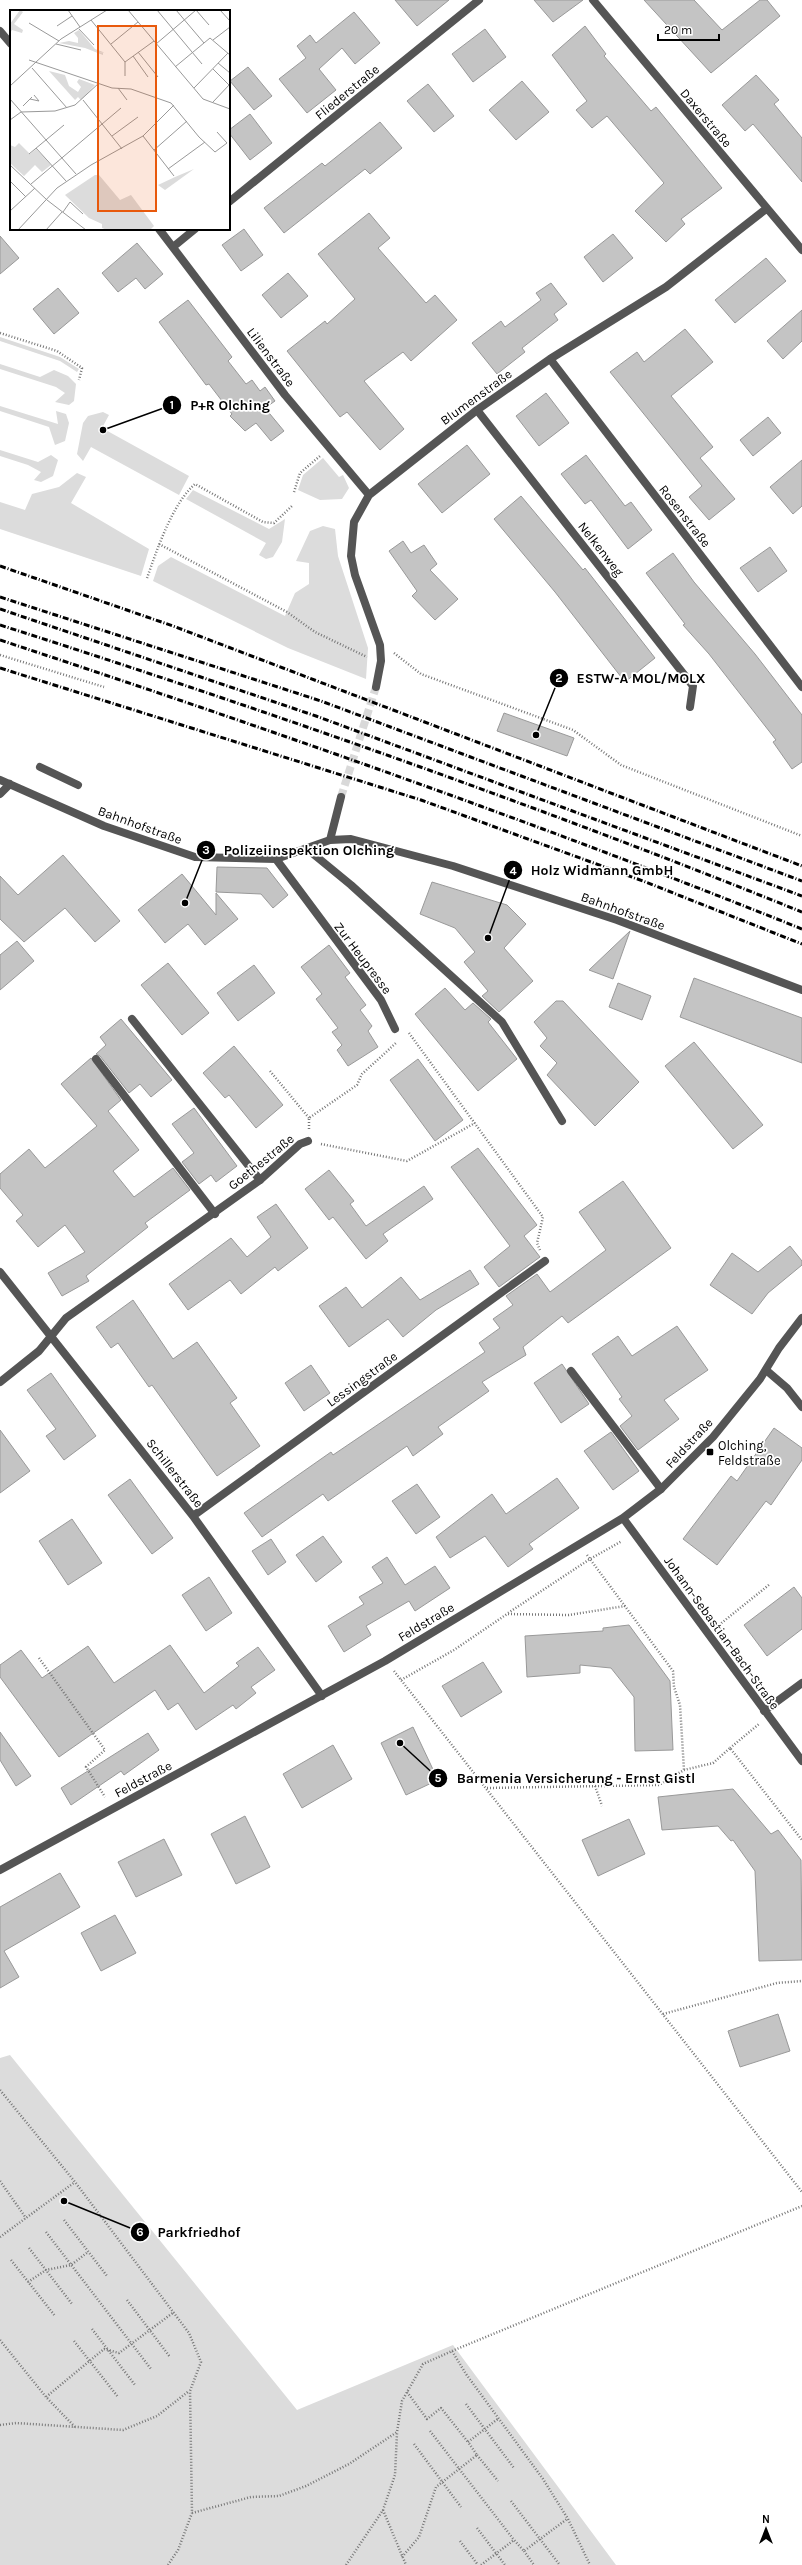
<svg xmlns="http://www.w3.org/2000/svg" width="802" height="2565" viewBox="0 0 802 2565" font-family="Karla,sans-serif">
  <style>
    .green { fill: #dcdcdc }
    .building { fill: #c4c4c4; stroke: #999 }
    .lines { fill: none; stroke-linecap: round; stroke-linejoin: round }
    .street-tunnel { stroke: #d9d9d9; stroke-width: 8; stroke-dasharray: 8 4; stroke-linecap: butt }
    .path { stroke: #777; stroke-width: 2.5; stroke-dasharray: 1 2; stroke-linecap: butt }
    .lane { stroke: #555; stroke-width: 8 }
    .street { stroke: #555; stroke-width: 8 }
    .rail { stroke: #000; stroke-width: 3; stroke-dasharray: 6 2 1 2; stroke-linecap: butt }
    .poi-dot { fill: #000; stroke: #fff; stroke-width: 1.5 }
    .labels { text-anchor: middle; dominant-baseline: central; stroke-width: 3.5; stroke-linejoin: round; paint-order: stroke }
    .street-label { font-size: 13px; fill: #000; stroke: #fff }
    .poi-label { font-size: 13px; fill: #000; stroke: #fff; text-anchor: start }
    .inset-road { fill: none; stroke: #999; stroke-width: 1 }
    .view { fill: #e8590c; fill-opacity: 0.15; stroke: #e8590c; stroke-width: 2 }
    .inset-edge { fill: none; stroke: #000; stroke-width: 2 }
    .leader { fill: none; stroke: #000; stroke-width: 1.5 }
    .callout-dot { fill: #000; stroke: #fff; stroke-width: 1.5 }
    .mark-label { font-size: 12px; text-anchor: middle; font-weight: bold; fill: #fff }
    .callout-label { font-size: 14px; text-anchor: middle; font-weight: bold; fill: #000; stroke: #fff; stroke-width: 3.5; stroke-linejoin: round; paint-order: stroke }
  </style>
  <rect width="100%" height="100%" fill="#fff"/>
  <!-- green -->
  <path class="green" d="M0 337 60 357 79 369 77 372 60 361 0 341Z
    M0 364 40 377 54 370 68 376 76 384 74 401 69 405 55 402 65 393 56 387 0 369Z
    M0 406 58 424 56 411 66 414 69 423 65 441 55 445 49 427 0 411Z
    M103 412 109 415 102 428 189 476 179 495 91 447 83 461 77 454 83 423 88 416Z
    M0 450 38 462 51 455 58 460 53 476 41 482 34 480 41 472 28 465 0 456Z
    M323 458 339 477 343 475 349 488 342 499 320 500 298 490 303 475Z
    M77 473 86 477 71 503 149 549 141 576 0 529V502L25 510 32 494 59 487Z
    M193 490 269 529 285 519 282 542 273 557 266 559 259 555 266 543 186 499Z
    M323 526 335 529 338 556 368 648 366 679 288 648 153 581 158 566 171 557 285 616 295 593 309 584V563L296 561 310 531Z
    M10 2055 297 2410 453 2345 616 2565H0V2058Z"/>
  <!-- building -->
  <path class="building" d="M395 0H449L417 26Z
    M534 0H583L553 22Z
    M644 0H694L722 30 760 0H767L780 16 711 73Z
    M354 12 380 43 355 64 342 48 319 69 336 90 307 113 279 79 306 58 297 46 310 35 316 43Z
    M585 26 606 54 604 56 651 111 656 107 722 188 681 219 685 224 666 242 635 211 664 183 607 116 592 128 576 110 587 101 552 55Z
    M485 29 506 57 473 82 452 54Z
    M248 67 272 96 254 110 230 81Z
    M756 75 779 100 774 104 802 138V182L753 124 745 131 722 105Z
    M522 81 549 112 516 140 489 110Z
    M428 84 454 116 434 132 407 101Z
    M250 114 272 143 250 160 229 133V130Z
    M380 122 402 148 370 174 365 169 284 233 264 208 322 163 325 166Z
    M369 213 390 238 378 248 426 303 435 295 457 320 411 361 403 352 364 381 404 429 380 450 347 412 340 417 287 351 325 321 327 324 355 299 318 254Z
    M244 229 263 255 241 271 222 245Z
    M613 234 633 258 603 282 584 257Z
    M0 236 19 258 0 274Z
    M137 243 163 274 145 289 136 278 118 292 102 273Z
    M766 258 786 281 735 323 715 300Z
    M288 273 308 296 281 318 262 295Z
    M551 283 567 304 554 314 558 320 522 348 525 352 497 374 472 343 501 321 505 327 541 300 536 293Z
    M58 288 79 313 54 334 33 309Z
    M188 300 232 357 228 361 246 384 252 380 260 391 265 387 275 401 265 408 284 431 271 441 256 423 245 431 230 416 232 414 209 384 206 385 159 322Z
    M802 310V341L783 359 767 341Z
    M685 329 713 362 671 396 713 447 700 458 735 499 709 520 689 497 702 486 610 372 637 352 644 362Z
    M546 393 569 423 539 446 516 416Z
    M768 417 781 433 753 456 740 440Z
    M467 445 490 474 442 513 418 484Z
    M586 455 625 506 631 502 652 530 628 549 591 500 585 504 561 474Z
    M802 460V506L793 514 770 487Z
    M521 496 583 570 585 568 655 658 625 682 555 592 494 519Z
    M403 541 411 553 424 545 437 564 430 570 458 599 435 620 412 596 417 591 389 551Z
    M770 547 787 571 758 592 740 568Z
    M673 553 694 582 755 654 802 715V762L792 769 773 742 776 740 709 654 683 625 685 624 646 573Z
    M504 713 574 738 567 756 497 731Z
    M63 855 120 921 95 942 65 908 24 942 0 919V876L18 895Z
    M217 867 267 868 288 895 273 908 261 894 216 892Z
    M182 874 216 915V893L238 919 205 945 188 924 165 943 138 910Z
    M432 882 507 905 526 924 504 948 533 981 499 1012 482 996 488 991 464 962 475 952 455 928 420 914Z
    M630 931 613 979 589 970Z
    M17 941 34 961 0 990V955Z
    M329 945 350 973 345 977 366 1005 360 1010 372 1026 368 1031 378 1047 348 1066 337 1050 342 1045 332 1032 338 1028 316 999 322 994 301 967Z
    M168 963 209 1013 182 1035 141 985Z
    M254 965 275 993 238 1021 217 993Z
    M694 978 802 1018V1063L680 1017Z
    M618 983 651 996 642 1020 609 1007Z
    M445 988 465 1010 473 1003 491 1019 488 1022 517 1059 478 1091 415 1014Z
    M556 1001H563L639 1082 595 1126 547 1075 557 1063 540 1046 547 1038 534 1022Z
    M121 1019 172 1080 151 1097 140 1084 129 1093 100 1056 96 1054 106 1045 100 1037Z
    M694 1042 763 1125 733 1149 665 1066Z
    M234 1046 283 1105 256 1128 229 1095 225 1098 203 1073Z
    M91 1058 121 1100 108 1111 139 1150 113 1171 134 1197 173 1168 190 1190 145 1223 148 1227 86 1276 89 1281 62 1296 48 1273 85 1252 65 1225 38 1247 16 1221 23 1215 0 1188V1174L29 1149 45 1168 97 1126 61 1084Z
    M418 1059 463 1120 435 1141 390 1080Z
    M194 1108 237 1166 216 1182 211 1175 199 1184 182 1162 194 1153 172 1124Z
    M478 1148 537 1225 524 1236 540 1257 499 1287 484 1267 510 1246 451 1167Z
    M329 1170 354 1201 350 1204 366 1226 424 1186 433 1199 383 1234 388 1241 366 1259 333 1217 329 1220 305 1189Z
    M623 1181 671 1248 568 1323 562 1316 523 1347 526 1355 482 1382 489 1391 438 1427 443 1434 413 1456 407 1446 328 1501 323 1494 262 1537 244 1513 331 1452 333 1455 485 1352 479 1343 500 1328 493 1319 513 1305 506 1296 537 1274 550 1292 606 1250 579 1212Z
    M276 1204 308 1248 278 1271 275 1267 241 1294 230 1280 188 1310 169 1284 231 1238 247 1257 271 1237 257 1217Z
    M790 1246 802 1261V1265L768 1293 752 1314 710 1285 732 1253 758 1272Z
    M470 1270 479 1284 436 1310 403 1337 388 1319 349 1347 319 1306 346 1287 362 1308 401 1277 420 1300Z
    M133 1300 173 1359 197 1342 237 1398 230 1403 260 1446 217 1476 152 1385 149 1387 118 1343 111 1348 96 1327Z
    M677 1326 708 1370 664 1400 679 1419 638 1450 620 1426 632 1416 619 1399 622 1397 592 1354 618 1336 632 1356Z
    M562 1364 589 1404 561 1423 534 1383Z
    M311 1365 330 1393 304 1411 285 1383Z
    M51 1373 96 1436 64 1460 46 1436 56 1429 27 1390Z
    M774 1428 802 1448V1460L771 1505 766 1501 717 1565 683 1539 731 1476 737 1481Z
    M0 1430 30 1471 0 1493Z
    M611 1432 639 1471 613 1490 584 1451Z
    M557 1478 579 1508 529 1544 533 1549 508 1567 485 1536 450 1558 436 1537 492 1494 506 1514Z
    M130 1479 173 1538 152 1554 108 1495Z
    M417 1484 440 1517 416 1534 392 1501Z
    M72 1519 102 1563 68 1585 39 1541Z
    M323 1536 342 1562 316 1582 296 1555Z
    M271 1539 286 1562 268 1575 252 1551Z
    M387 1557 405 1585 435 1566 450 1588 415 1611 409 1601 366 1626 371 1635 344 1652 328 1626 364 1604 359 1597 383 1583 372 1567Z
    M209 1577 232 1613 206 1631 182 1595Z
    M794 1587 802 1598V1629L767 1656 744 1625Z
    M629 1625 670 1681 673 1750 635 1751 634 1697 611 1668 580 1665V1673L527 1677 525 1636 603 1631V1628Z
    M170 1645 204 1693 239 1666 236 1663 258 1647 275 1670 251 1687 256 1693 236 1709 233 1705 196 1730 178 1703 168 1710 155 1690 59 1757 0 1677V1665L21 1650 42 1678 88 1646 114 1683Z
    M483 1662 502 1692 461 1717 442 1686Z
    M413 1727 438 1780 406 1795 381 1743Z
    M0 1732 31 1776 16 1786 0 1760Z
    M148 1733 159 1750 124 1775 121 1771 71 1805 61 1788Z
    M333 1745 352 1779 302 1808 283 1774Z
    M733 1789 771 1834 778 1830 801 1860 802 1960 759 1961 755 1871 733 1840 731 1841 718 1826 662 1830 658 1797Z
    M245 1816 270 1867 236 1884 211 1834Z
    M629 1819 645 1854 598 1876 582 1840Z
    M164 1839 182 1875 136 1897 118 1862Z
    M60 1873 80 1907 4 1951 19 1977 0 1988V1907Z
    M115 1915 136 1953 101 1971 81 1933Z
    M778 2014 790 2051 740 2067 728 2031Z"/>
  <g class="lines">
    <!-- street-tunnel -->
    <path class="street-tunnel" d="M341 797 376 687"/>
    <!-- path -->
    <path class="path" d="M0 333 57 351 82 368 79 380
      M294 492 300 473 320 456
      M159 544 287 612 315 632 367 657
      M147 578C157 550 172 504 195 484L263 522 274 523 293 505
      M394 653 421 674 573 730 621 765 802 836
      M0 655 104 687
      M409 1033 543 1217 537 1243 540 1250
      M270 1071 309 1118
      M309 1129V1118L357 1085 362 1074 396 1043
      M321 1144 407 1161 475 1123
      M587 1555 673 1671 674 1687 680 1705 684 1770
      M508 1613 590 1559 622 1541
      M719 1625 770 1584
      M39 1658 105 1750 86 1767 105 1797
      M394 1671 802 2192
      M401 1680 454 1650 507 1614 569 1615 625 1606
      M730 1748 759 1724
      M595 1786 602 1806
      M487 1788 659 1785 684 1770 713 1763 730 1748 802 1840
      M663 2014 777 1983 802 1981
      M0 2090 75 2182 189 2333 201 2362 190 2391 192 2513 178 2550 168 2565
      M0 2181 26 2218
      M64 2220 107 2276
      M46 2232 151 2369
      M0 2237 75 2182
      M29 2248 72 2304
      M11 2260 55 2316
      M28 2282 46 2270 71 2265 88 2252
      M127 2300 170 2357
      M92 2329 135 2385
      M0 2340 46 2397
      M74 2341 118 2397
      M452 2351 802 2206
      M407 2392 427 2419 441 2408 468 2442
      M466 2404 514 2468
      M0 2425 16 2423 123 2430 157 2416 189 2391
      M75 2427 46 2397 104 2349 119 2353 174 2312
      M430 2431 514 2540
      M414 2444 461 2507
      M477 2455 498 2481
      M511 2501 559 2564
      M383 2510 406 2565
      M192 2513 251 2497 279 2496 306 2486 349 2464 397 2432 402 2401 423 2364 452 2351 466 2374 543 2479 568 2519 590 2565
      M477 2528 505 2565
      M460 2541 478 2565
      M524 2551 534 2565
      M402 2557 419 2537 436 2487 477 2455 468 2442 499 2418
      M346 2565 383 2510 395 2475 397 2433
      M481 2565 514 2540 524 2551 567 2519"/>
    <!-- lane -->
    <path class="lane" d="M40 767 78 785
      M306 848 351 885 502 1022 562 1121
      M132 1019 260 1180
      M96 1059 215 1214
      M766 1370 787 1388 802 1407
      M571 1371 661 1489"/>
    <!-- street -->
    <path class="street" d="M593 0 802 250
      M0 31 11 44
      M229 202 479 0
      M159 229 285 395 369 495
      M173 247 195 229
      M550 359 802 687
      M477 410 693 686 690 707
      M376 687 381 661 380 645 355 575 351 556 354 522 369 495 477 410 550 359 666 287 766 209
      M0 780 104 826 195 857 276 859 330 840 351 839 453 866 617 920 802 990
      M0 794 10 784
      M330 840 341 797
      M276 859 381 1000 395 1029
      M0 1272 193 1516 322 1696
      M0 1382 39 1351 66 1318 260 1180 300 1144 308 1141
      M193 1516 545 1261
      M623 1518 802 1761
      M764 1711 802 1683
      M0 1870 385 1661 623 1518 661 1489 713 1437 760 1379 779 1348 802 1318"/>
    <!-- rail -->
    <path class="rail" d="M0 566 173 626 802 866
      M0 597 321 701 802 881
      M0 609 316 716 802 896
      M0 625C270 711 539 806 802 912
      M0 640C270 729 538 823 802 929
      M0 668 421 800 643 881 802 944"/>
  </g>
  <!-- markers -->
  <rect class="poi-dot" x="706" y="1448" width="8" height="8" rx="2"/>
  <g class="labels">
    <!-- street labels -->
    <g class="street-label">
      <text transform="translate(347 92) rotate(-39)">Fliederstraße</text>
      <text transform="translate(706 118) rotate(50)">Daxerstraße</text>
      <text transform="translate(271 357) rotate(53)">Lilienstraße</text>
      <text transform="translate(476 397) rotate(-36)">Blumenstraße</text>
      <text transform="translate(685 516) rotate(52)">Rosenstraße</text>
      <text transform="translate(601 549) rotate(52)">Nelkenweg</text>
      <text transform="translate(140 825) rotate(20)">Bahnhofstraße</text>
      <text transform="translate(623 911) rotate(20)">Bahnhofstraße</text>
      <text transform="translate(363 958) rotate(53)">Zur Heupresse</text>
      <text transform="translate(261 1162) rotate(-39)">Goethestraße</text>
      <text transform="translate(362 1379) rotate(-36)">Lessingstraße</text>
      <text transform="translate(689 1443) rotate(-47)">Feldstraße</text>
      <text transform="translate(175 1473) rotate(52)">Schillerstraße</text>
      <text transform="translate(426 1622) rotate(-31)">Feldstraße</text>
      <text transform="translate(722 1633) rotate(54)">Johann-Sebastian-Bach-Straße</text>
      <text transform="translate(143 1779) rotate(-28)">Feldstraße</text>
    </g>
    <!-- poi labels -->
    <g class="poi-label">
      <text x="718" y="1445">Olching,<tspan x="718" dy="15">Feldstraße</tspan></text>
    </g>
  </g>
  <!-- overview -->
  <g transform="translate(10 10)">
    <rect width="220" height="220" fill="#fff"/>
    <path d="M10 0 13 2 4 14 13 20 12 23 2 20 0 23V14ZM69 20 85 39 93 42 94 43 78 39 93 43V45L75 38 49 33 59 31 68 33V28L64 23ZM39 61 55 65 59 76 68 82 71 77 67 72 69 69 85 75 71 90 68 87 65 90ZM9 133 20 144 26 139 41 155 32 162 25 155 14 166 0 153V135L5 137ZM184 159 155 180 148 175 165 167ZM85 165H89L110 190 121 185 144 216 140 220H97L92 218V214L79 208 55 185Z" fill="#dcdcdc"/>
    <path class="inset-road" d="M58 0 70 17M118 0 193 89 220 99M147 0 192 54M166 0 194 33M186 0 199 15M210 0 220 11M81 10 115 52M19 13 49 31M47 16 62 6M69 19 84 35M203 30 220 17M46 34 71 40M101 34 128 12M146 34 186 0M128 42 148 67M123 46 138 67M19 50 102 78 121 79 161 93 189 127 205 142 217 133 207 122M208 53 220 63M165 57 200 28 220 45M22 58 57 98M203 59 220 76M115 66V52L144 31M0 76 51 29 97 0M108 78 117 90M184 78 218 43M0 89 66 164M20 89 29 91 24 85M73 90 112 139M203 92 220 74M13 96 22 87M0 110 11 102 45 101 65 95 89 73M102 126 128 107M133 126 164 166M26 138 56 171M144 140 177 111M19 144 54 115M0 155 37 190 76 220M158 159 195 132M0 171 16 187M21 174 111 98M0 201 25 178M53 202 60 192 73 204M8 220 47 178 81 155 133 126 164 95M36 220 52 202"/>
    <path class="view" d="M88 16H146V201H88Z"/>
    <rect width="220" height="220" class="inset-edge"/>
  </g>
  <!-- callouts -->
  <path class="leader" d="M103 430L172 405M536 735L559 678M185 903L206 850M488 938L513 870M400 1743L438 1778M64 2201L140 2232"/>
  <g class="callout-dot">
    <circle cx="103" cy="430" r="4"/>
    <circle cx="536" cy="735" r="4"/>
    <circle cx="185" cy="903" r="4"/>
    <circle cx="488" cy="938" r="4"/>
    <circle cx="400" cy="1743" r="4"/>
    <circle cx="64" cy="2201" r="4"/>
    <circle cx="172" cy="405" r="10"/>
    <circle cx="559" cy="678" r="10"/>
    <circle cx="206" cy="850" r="10"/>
    <circle cx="513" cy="870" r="10"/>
    <circle cx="438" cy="1778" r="10"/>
    <circle cx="140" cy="2232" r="10"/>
  </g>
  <g class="mark-label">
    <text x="172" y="409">1</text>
    <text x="559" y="682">2</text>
    <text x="206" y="854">3</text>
    <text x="513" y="875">4</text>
    <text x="438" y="1782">5</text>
    <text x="140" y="2236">6</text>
  </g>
  <g class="callout-label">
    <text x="230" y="410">P+R Olching</text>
    <text x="641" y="683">ESTW-A MOL/MOLX</text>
    <text x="309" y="855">Polizeiinspektion Olching</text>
    <text x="602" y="875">Holz Widmann GmbH</text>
    <text x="576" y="1783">Barmenia Versicherung - Ernst Gistl</text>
    <text x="199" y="2237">Parkfriedhof</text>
  </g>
  <!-- north arrow -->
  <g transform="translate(766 2529)" stroke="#ffffff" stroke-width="3" paint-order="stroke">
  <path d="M0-3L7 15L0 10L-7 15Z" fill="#000000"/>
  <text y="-6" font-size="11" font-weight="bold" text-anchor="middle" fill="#000000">N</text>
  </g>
  <!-- scale -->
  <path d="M658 34v6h61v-6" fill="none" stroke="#000000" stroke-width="2"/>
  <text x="664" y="34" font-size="12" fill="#000000" stroke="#ffffff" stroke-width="3" paint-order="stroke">20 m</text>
</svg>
